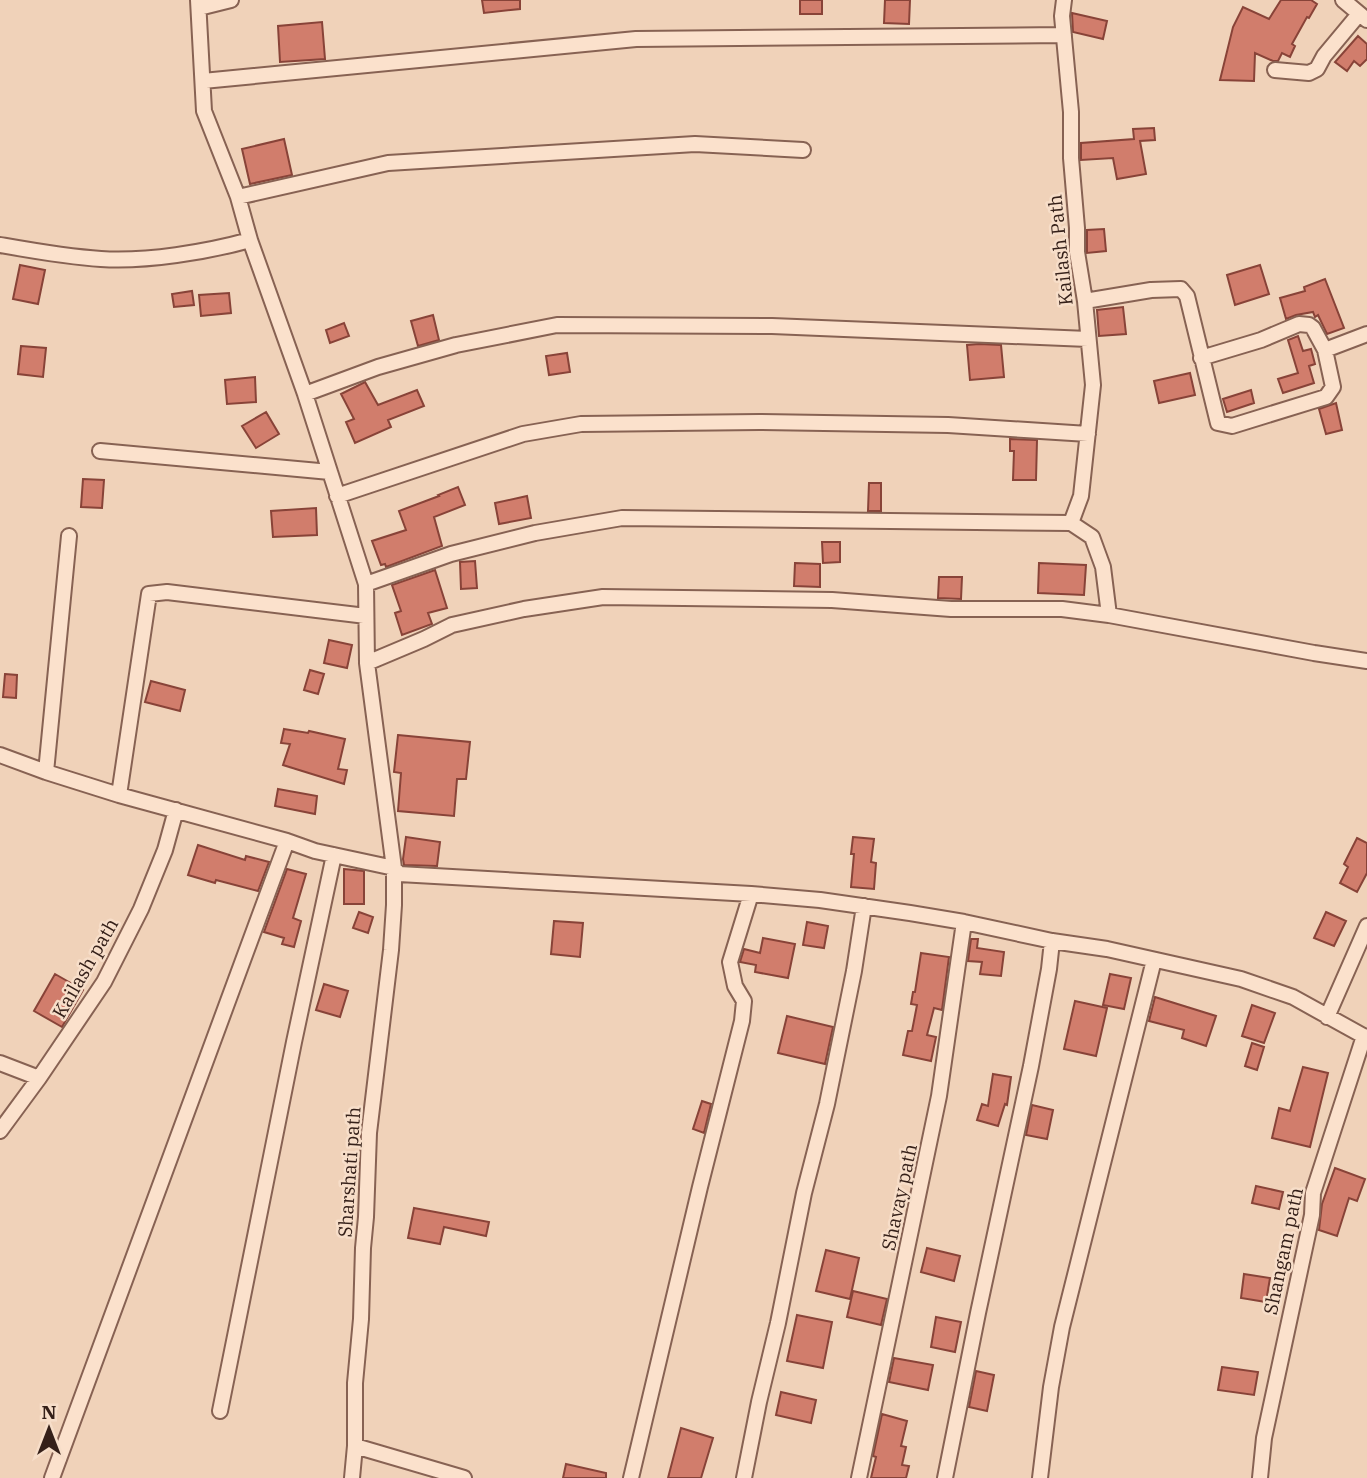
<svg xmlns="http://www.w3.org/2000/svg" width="1367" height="1478" viewBox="0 0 1367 1478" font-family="'IBM Plex Serif',serif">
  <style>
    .building { fill: #d17d6c; stroke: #884338; stroke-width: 2 }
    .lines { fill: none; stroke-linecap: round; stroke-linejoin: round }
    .street-casing { stroke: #876253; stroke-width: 18 }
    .street { stroke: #fbe1cc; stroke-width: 14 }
    .labels { text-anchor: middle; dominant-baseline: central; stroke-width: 5; stroke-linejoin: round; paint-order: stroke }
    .street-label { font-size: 19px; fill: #352019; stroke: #f7dec9 }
  </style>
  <rect width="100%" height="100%" fill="#f0d2b9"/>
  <!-- building -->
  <path class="building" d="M482 0H520V9L484 13Z
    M800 0H822V14H800Z
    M885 0H910L909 24 884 23Z
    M1281 0H1311L1317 4 1309 18 1307 17 1292 44 1295 46 1290 57 1282 53 1278 61H1273L1255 53 1254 81 1220 80 1233 27 1243 7 1269 19Z
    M1072 13 1107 21 1103 39 1073 32Z
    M322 22 325 59 280 62 278 26Z
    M1358 36 1367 44V59L1360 66 1354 61 1347 71 1335 62Z
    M1154 128 1155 140 1140 141 1146 174 1117 179 1113 158 1081 160V143L1134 139 1133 129Z
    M284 139 292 175 250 184 242 149Z
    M1104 229 1106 251 1087 253V230Z
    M20 265 45 270 38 304 13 299Z
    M1260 265 1269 294 1235 305 1227 275Z
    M1325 279 1344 328 1327 334 1318 315 1315 317 1313 312 1296 315 1286 319 1280 298 1305 291 1304 287Z
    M192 291 194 305 174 307 172 294Z
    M229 293 231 313 201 316 199 295Z
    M1123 307 1126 334 1099 336 1097 310Z
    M433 315 439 340 418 346 411 321Z
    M344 323 349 336 330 343 326 330Z
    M1298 336 1303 351 1311 349 1315 364 1309 366 1314 383 1283 393 1278 379 1298 373 1288 340Z
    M979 344 1001 345 1004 377 970 380 967 345Z
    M21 346 46 348 43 377 18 374Z
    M567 353 570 372 549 375 546 356Z
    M1190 373 1195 395 1159 403 1154 381Z
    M255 377 256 402 227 404 225 380Z
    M365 382 378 405 417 390 424 406 388 420 391 427 355 443 346 422 354 419 341 394Z
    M1251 390 1254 403 1227 412 1223 399Z
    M1336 403 1342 430 1326 434 1319 409Z
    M266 412 279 434 256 448 242 426Z
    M1010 439 1037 440 1036 480H1013L1014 451H1010Z
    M83 479 104 480 102 508 81 507Z
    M869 483H881V511H868Z
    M458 487 465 505 434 517 442 546 386 567 385 564 381 565 372 541 406 530 399 511 439 496 438 495Z
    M527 496 531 518 499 524 495 503Z
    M316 508 317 535 273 537 271 511Z
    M822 542H840V562L823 563Z
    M475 561 477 588 461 589 460 562Z
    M795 563 820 564V587L794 586Z
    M1039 563 1086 565 1084 595 1038 593Z
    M435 570 447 608 428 613 432 624 402 635 395 613 401 611 392 585Z
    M939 577H962L961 599 938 598Z
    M329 640 352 645 347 668 324 663Z
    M310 670 324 674 318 694 304 690Z
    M5 674 17 675 16 698 3 697Z
    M151 681 185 690 180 711 145 702Z
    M284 729 308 733 309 731 345 739 338 769 347 770 344 784 283 765 290 744 281 743Z
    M398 735 470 742 466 779H457L454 816 398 811 401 773 394 772Z
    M278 789 317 796 315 814 275 806Z
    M406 837 440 842 437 866 404 865 403 859Z
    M853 837 874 839 871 862 876 863 874 889 851 887 854 854H851Z
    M1357 838 1367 843V873L1357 892 1340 883 1348 867 1344 864Z
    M198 845 245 860 246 856 269 862 258 891 216 880 215 883 188 875Z
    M287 869 306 874 293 918 301 921 294 947 282 944 284 938 264 932Z
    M344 869 364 871V904H344Z
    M359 912 373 917 368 933 353 928Z
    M1326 912 1346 921 1334 946 1314 938Z
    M554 921 583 923 580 957 551 954Z
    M807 922 828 926 824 948 803 945Z
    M763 938 795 944 788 978 755 972 756 965 740 962 744 949 760 953Z
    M971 939H978L977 948 1004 952 1001 976 980 974 982 962 968 961Z
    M921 953 949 957 942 1010 934 1008 927 1035 936 1037 931 1061 903 1055 908 1031H912L917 1005 911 1004 913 992H915Z
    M55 974 83 990 62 1027 34 1011Z
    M1110 974 1131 978 1124 1009 1103 1005Z
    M324 984 348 991 340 1017 316 1010Z
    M1155 997 1216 1016 1206 1046 1182 1038 1184 1030 1149 1021Z
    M1075 1001 1107 1008 1096 1056 1064 1049Z
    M1252 1005 1275 1013 1264 1043 1242 1036Z
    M787 1016 833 1027 825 1064 778 1053Z
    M1252 1043 1264 1047 1257 1070 1245 1066Z
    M1303 1067 1328 1073 1310 1147 1272 1138 1279 1108 1290 1111Z
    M993 1074 1011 1077 1007 1105 1005 1104 998 1126 977 1120 982 1104 988 1106Z
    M702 1101 711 1104 704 1133 693 1129Z
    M1032 1105 1053 1110 1047 1139 1026 1135Z
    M1335 1168 1365 1179 1357 1201 1349 1198 1337 1236 1319 1230 1322 1204Z
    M1256 1186 1283 1192 1279 1209 1252 1203Z
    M414 1208 489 1222 486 1236 444 1227 440 1244 408 1238Z
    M927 1248 960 1256 954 1281 921 1272Z
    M826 1250 859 1258 850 1299 816 1291Z
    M1244 1274 1270 1278 1266 1302 1241 1298Z
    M853 1291 887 1299 881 1325 847 1317Z
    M797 1315 832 1322 823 1368 787 1361Z
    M936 1317 961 1322 955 1352 931 1347Z
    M894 1358 933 1365 928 1390 889 1382Z
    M1222 1367 1258 1372 1254 1395 1218 1390Z
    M976 1371 994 1375 987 1411 969 1407Z
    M781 1392 816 1400 811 1423 776 1415Z
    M882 1414 907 1421 901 1446 906 1447 902 1465 909 1466 906 1478H871L876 1457 873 1456Z
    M681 1428 713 1438 701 1478H668Z
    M566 1464 606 1473V1478H563Z"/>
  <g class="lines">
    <!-- street casing -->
    <g class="street-casing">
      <path id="street" d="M198 0 204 111 238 197 250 240 305 394 366 584 367 663 394 868V905L391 950 369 1133 366 1217 363 1248 361 1319 355 1383V1446L352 1478
        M1064 0 1062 16 1071 112V158L1077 228V252L1085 301 1093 385 1081 496 1071 523
        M1343 0 1367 20
        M199 8 231 0
        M1275 70 1309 73 1317 69 1324 56 1359 14
        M203 81 636 39 1064 35
        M238 197 388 163 695 144 803 150
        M0 245C34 251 67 257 101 259 146 262 207 252 250 240
        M1085 301 1151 290 1181 289 1187 296 1218 423 1232 426 1326 397 1333 387 1325 350 1367 334
        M1201 358 1261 340 1299 324 1309 325 1313 328 1325 350
        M305 394 378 367 456 345 557 325 772 326 1088 339
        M100 451 330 472
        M337 496 523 434 581 424 759 422 948 425 1088 434
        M366 584 451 554 535 533 622 518 1071 523 1092 537 1103 567 1109 615
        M367 663 424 639 452 625 524 609 603 597 832 600 951 609H1062L1109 615 1314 653 1367 661
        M0 755 46 772 119 795 287 841 315 851 394 868 399 874 751 894 820 900 910 913 964 922 1052 941 1107 949 1241 979 1293 997 1367 1038
        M46 772 69 536
        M119 795 149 594 167 592 366 616
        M1327 1017 1367 926
        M0 1063 39 1078
        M0 1131 39 1078 104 982 141 909 165 850 176 810
        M220 1411 294 1042 334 855
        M355 1446 464 1478
        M52 1478 287 841
        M631 1478 700 1187 742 1021 744 1001 735 986 730 962 751 894
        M744 1478 759 1402 778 1323 804 1193 827 1104 854 971 864 906
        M859 1478 939 1096 964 922
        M945 1478 978 1313 1031 1066 1049 969 1052 941
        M1040 1478 1051 1387 1062 1327 1154 960
        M1260 1478 1264 1438 1312 1215 1313 1193 1364 1036"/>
    </g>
    <!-- street -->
    <use href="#street" class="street"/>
  </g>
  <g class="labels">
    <!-- street labels -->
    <g class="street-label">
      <text transform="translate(1060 250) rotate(-96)">Kailash Path</text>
      <text transform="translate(85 968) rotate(-60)">Kailash path</text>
      <text transform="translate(349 1172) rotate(-86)">Sharshati path</text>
      <text transform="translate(899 1197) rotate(-78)">Shavay path</text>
      <text transform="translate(1283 1251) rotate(-78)">Shangam path</text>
    </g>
  </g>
  <!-- north arrow -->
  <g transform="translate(49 1429)" stroke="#f7dec9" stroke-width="5" paint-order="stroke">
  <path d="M0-5L12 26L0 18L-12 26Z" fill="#352019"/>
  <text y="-10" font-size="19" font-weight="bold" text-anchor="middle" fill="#352019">N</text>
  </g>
</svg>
